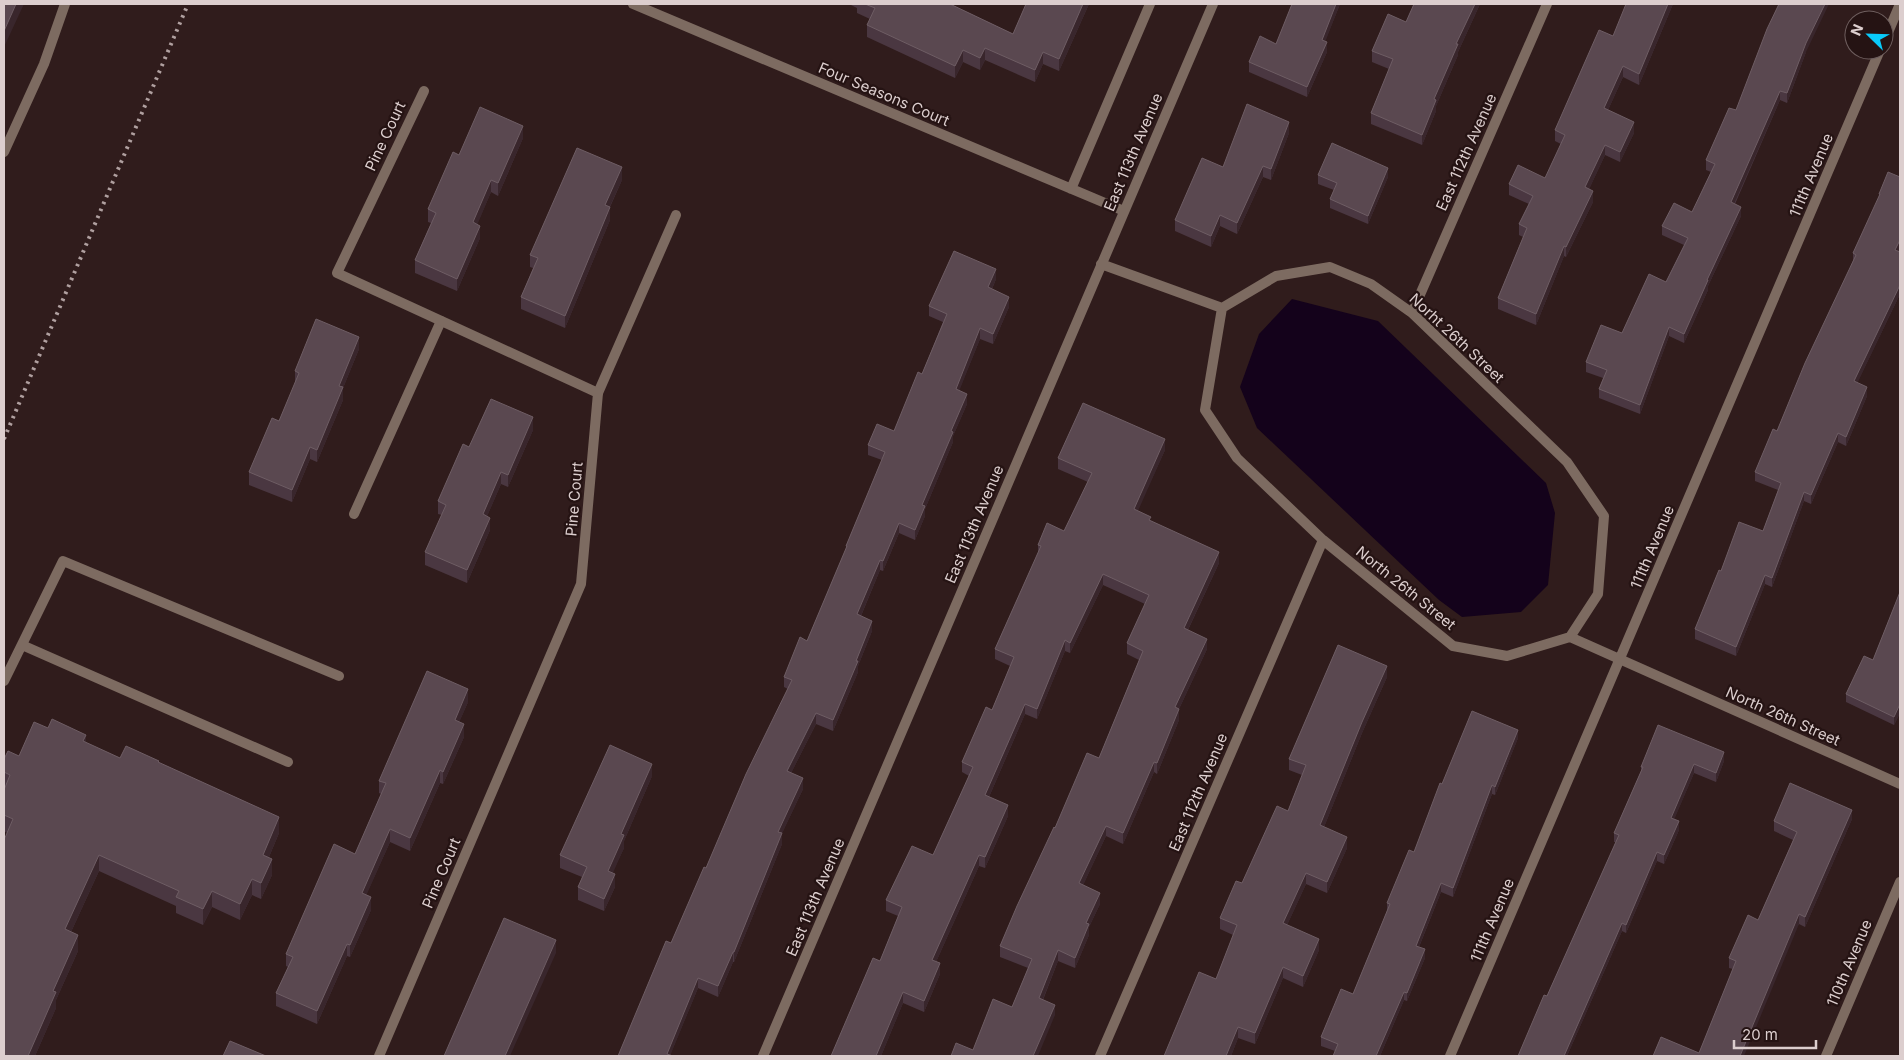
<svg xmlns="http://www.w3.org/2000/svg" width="1904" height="1060" viewBox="0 0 1904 1060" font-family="Inter,sans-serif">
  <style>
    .water { fill: #14021b }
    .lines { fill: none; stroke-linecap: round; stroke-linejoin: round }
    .lane { stroke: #7d6b61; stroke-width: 10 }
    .street { stroke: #7d6b61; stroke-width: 10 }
    .rail { stroke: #b0a0a0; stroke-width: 4; stroke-dasharray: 2.5 5; stroke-linecap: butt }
    .wall { fill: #4a3741 }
    .shaded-wall { fill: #39262c }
    .building { fill: #5a4850; stroke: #6e5d64 }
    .labels { text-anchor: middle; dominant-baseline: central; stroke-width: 4.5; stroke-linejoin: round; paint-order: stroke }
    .street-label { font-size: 15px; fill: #dccece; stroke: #251313 }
  </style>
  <rect width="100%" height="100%" fill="#301c1c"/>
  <!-- water -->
  <path class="water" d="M1292 299 1378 321 1546 483 1555 513 1548 585 1521 612 1462 617 1439 600 1257 428 1240 387 1259 334Z"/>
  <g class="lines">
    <!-- lane -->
    <path class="lane" d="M4 152 44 64 65 4
      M598 393 676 215
      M354 514 441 321"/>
    <!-- street -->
    <path class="street" d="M633 4 1124 211
      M1884 42 1900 4
      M1071 189 1150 4
      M1101 264 1222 308 1276 276 1330 267 1371 284 1412 313 1567 462 1604 516 1598 594 1570 637
      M1222 308 1205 410 1237 458 1323 540 1453 646 1507 656 1570 637 1900 784
      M1412 313 1547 4
      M22 645 288 762
      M4 681 63 561 339 676
      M379 1056 581 584 598 393 337 273 424 91
      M763 1056 1213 4
      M1100 1056 1323 540
      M1450 1056 1880 50
      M1826 1056 1900 882"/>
    <!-- rail -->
    <path class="rail" d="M4 439 188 4"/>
  </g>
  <!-- wall -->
  <path class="wall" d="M849 4H950L1013 34 1026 4H1089L1059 71 1043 64 1035 82 985 60 980 70 963 62 955 78 867 37V25L870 19 857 13V8Z
    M1292 4H1340L1325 41 1327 52 1307 97 1249 72V62L1276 44Z
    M1414 4H1480L1458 52V55L1436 106V111L1422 145 1371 124V113L1389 69 1372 62V51L1406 22Z
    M1673 4 1639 85 1623 77 1608 110 1634 133 1620 162 1605 155 1589 189 1593 202 1566 257 1564 256 1536 325 1498 309V298L1523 237 1519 235V224L1529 204 1509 195V184L1545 178 1561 144 1555 141V130L1613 36Z
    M1806 52 1787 103 1780 100 1735 204 1741 216 1708 286V290L1684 343 1669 336 1640 414 1599 398V389L1603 378 1586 372V362L1622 333 1666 282 1684 245 1662 235V226L1692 212 1711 172 1706 170V160L1736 110Z
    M1289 133 1271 180 1263 177 1237 234 1220 226 1211 247 1175 231V220L1223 167Z
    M523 138 498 196 491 192 477 224 480 238 457 291 415 273V260L431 223 428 222V209L459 155Z
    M1318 175 1388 177 1368 224 1330 208V199L1334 190 1318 184Z
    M1900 177V249L1899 252H1900V294L1857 383 1867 396 1846 446 1838 442 1811 504 1804 501 1772 587 1765 584 1736 656 1695 639V629L1721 571 1763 531 1778 490 1755 481V472L1777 431 1853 261V253L1879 198V194Z
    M622 180 610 207V220L565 328 521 309V297L533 268 530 267V255Z
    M996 279 992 289 1009 307 993 344 980 339 959 390 967 404 953 436V442L925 509V516L915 540 899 533 883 571 880 570 861 616 872 631 858 666V672L833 731 816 724 791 773 803 789 782 833V844L734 962H733L718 997 698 988 670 1055 618 1056 706 868 788 689 784 687V677L807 641 846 549V546L882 460 868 455V445L894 431 922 374 943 322 929 316V306Z
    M359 349 343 388V400L317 462 310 459 292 502 249 485V472L279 421 295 384V371Z
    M533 430 508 487 501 484 487 516 490 530 467 583 425 565V552L442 515 438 514V501L469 447Z
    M1165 450 1137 511 1151 521 1219 563 1188 630 1207 649 1179 709V720L1157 774 1154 772 1123 844 1106 836 1083 885 1100 904 1089 927V935L1075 968 1058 961 1043 1000 1055 1015 973 1050 1012 1007 1028 968 1000 957V946L1055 828 1099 758 1139 660 1127 654V643L1145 604 1103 585 1070 653 1065 651 1037 719 1025 714 989 797 1008 816 985 868 979 866 936 962 940 974 924 1012 903 1003 881 1056H831L880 961 898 916 886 911V900L933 855 969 776 962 772V762L992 710 1010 666 995 659V649L1038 553V545L1064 531 1088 482 1058 469V458Z
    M1900 592V713L1894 725 1846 702V694L1873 660Z
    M1387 677 1362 733 1324 827 1347 848 1327 893 1306 884 1287 925 1319 950 1303 987 1283 978 1255 1044 1238 1038 1231 1056H1164L1216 979 1233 935 1220 929V918L1288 811 1302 775 1289 770V759Z
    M468 702 459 722 464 737 443 784 440 783 410 851 390 842 366 895 371 910 350 957 347 956 317 1024 276 1006V993L288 967 286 966V954L355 854 381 794 379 793V781Z
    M48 728 86 743 120 758 159 763 279 833 269 857 272 875 261 899 252 895 240 920 212 907 203 925 176 913V906L99 871 71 932 78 951 56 1000V1008L35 1056H4L7 833 4 831V759L19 756Z
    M1518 738 1495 795 1492 794 1453 897 1441 892 1419 947 1425 958 1407 1001 1404 1000 1380 1056H1333L1335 1051 1321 1046V1037L1353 994 1387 911V903L1414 852 1442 784Z
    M1724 761 1716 782 1694 773 1674 819 1679 830 1664 864 1657 861 1626 933 1622 931 1567 1056H1518L1547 996 1616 842H1614V833L1641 771V767Z
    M652 776 624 841V848L612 873 615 887 604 911 578 900V887L582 877 560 868V855Z
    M1852 819 1805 927 1799 924 1699 1053 1733 969 1729 968V958L1758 920 1793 840 1774 831V821Z"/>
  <!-- shaded-wall -->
  <path class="shaded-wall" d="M16 4H24L4 47V31Z
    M1083 4H1089L1059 71V59Z
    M1336 4H1340L1322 50V40Z
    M1475 4H1480L1458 52V55L1436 106V111L1422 145V135L1434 99 1456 44Z
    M1668 4H1673L1639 85V74Z
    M1825 4H1829L1806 52 1787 103V93L1806 43Z
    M1327 42V52L1307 97V87Z
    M985 48V60L980 70V58Z
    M963 50V62L955 78V66Z
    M1043 52V64L1035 82V70Z
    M1623 66V77L1604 119V108Z
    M1780 91V100L1731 211V202Z
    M1289 122V133L1271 180V169Z
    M1634 122V133L1620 162V152Z
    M523 126V138L498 196V183Z
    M1605 145V155L1585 198V187Z
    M1263 166V177L1237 234V223Z
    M622 167V180L605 217V205Z
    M1388 168V177L1368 224V216Z
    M491 180V192L473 235V222Z
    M1593 191V202L1566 257V247Z
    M610 207V220L565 328V316Z
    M1741 207V216L1708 286V290L1684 343V334L1707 280Z
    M1220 215V226L1211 247V236Z
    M480 226V238L457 291V279Z
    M1900 240V249L1895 259V250Z
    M1564 246V256L1536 325V314Z
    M996 269V279L988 298V287Z
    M1900 285V294L1854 390V381Z
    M1009 297V307L993 344V334Z
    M1669 327V336L1640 414V405Z
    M980 328V339L956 399V389Z
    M359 337V349L343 388V400L317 462V450L339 386Z
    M1867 387V396L1846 446V437Z
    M967 394V404L953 436V442L925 509V516L915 540V530L922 505 951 431Z
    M533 417V430L508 487V475Z
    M1838 433V442L1811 504V495Z
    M1165 439V450L1134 520V509Z
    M310 447V459L292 502V490Z
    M501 472V484L483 526V514Z
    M1804 492V501L1772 587V578Z
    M490 518V530L467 583V570Z
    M899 523V533L883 571V561Z
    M1219 552V563L1184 638V628Z
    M880 560V570L857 625V614Z
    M1103 574V585L1070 653V643Z
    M1765 575V584L1736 656V647Z
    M872 621V631L858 666V672L833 731V720L856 661Z
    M1207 639V649L1179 709V720L1157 774V763L1175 707Z
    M1065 640V651L1037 719V709Z
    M1387 666V677L1362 733 1320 837V825L1362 722Z
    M468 689V702L455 732V720Z
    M1025 704V714L985 806V795Z
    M1900 704V713L1894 725V717Z
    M816 713V724L787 781V771Z
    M464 724V737L443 784V772Z
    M1518 730V738L1495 795V787Z
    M86 735V751L83 741Z
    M1724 752V761L1716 782V773Z
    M1154 762V772L1123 844V833Z
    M652 764V776L624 841V848L608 884V871L621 834Z
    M1694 764V773L1671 827V818Z
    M440 770V783L410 851V838Z
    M803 778V789L778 842V832Z
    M1492 785V794L1453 897V888Z
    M1008 805V816L985 868V857Z
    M1852 810V819L1805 927V917Z
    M279 817V833L263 871V855Z
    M1679 821V830L1664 864V855Z
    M1106 826V836L1079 894V883Z
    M390 829V842L362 905V893Z
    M782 833V844L734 962V952Z
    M1347 837V848L1327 893V882Z
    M1657 852V861L1626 933V925Z
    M99 855V871L65 945V929Z
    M979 855V866L932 971V960Z
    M272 859V875L261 899V883Z
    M1306 873V884L1283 934V923Z
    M615 874V887L604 911V899Z
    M252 879V895L240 920V904Z
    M1441 883V892L1416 954V946Z
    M212 891V907L203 925V909Z
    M1100 893V904L1089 927V935L1075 968V958L1086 923Z
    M371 897V910L350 957V945Z
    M1799 914V924L1744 1056H1740Z
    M1622 923V931L1567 1056H1564Z
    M78 935V951L56 1000V1008L35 1056H28L53 991Z
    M1319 939V950L1303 987V976Z
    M556 940V953L510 1056H505Z
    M347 944V956L317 1024V1011Z
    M1425 949V958L1407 1001V993Z
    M1058 950V961L1039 1009V998Z
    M733 952V962L718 997V986Z
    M940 963V974L924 1012V1001Z
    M1283 967V978L1255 1044V1033Z
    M698 978V988L670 1056 667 1054Z
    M903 992V1003L881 1056H876Z
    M1404 992V1000L1380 1056H1376Z
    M1055 1005V1015L1038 1056H1033Z
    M1238 1027V1038L1231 1056H1226Z"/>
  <!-- building -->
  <path class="building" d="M4 4H16L4 31Z
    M865 4H950L1013 34 1026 4H1083L1059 59 1043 52 1035 70 985 48 980 58 963 50 955 66 867 25 875 8Z
    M1292 4H1336L1322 40 1327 42 1307 87 1249 62 1260 36 1276 44Z
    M1414 4H1475L1456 44H1458L1434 99 1436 100 1422 135 1371 113 1393 59 1372 51 1388 14 1406 22Z
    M1626 4H1668L1639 74 1623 66 1604 108 1634 122 1620 152 1605 145 1585 187 1593 191 1566 247 1564 246 1536 314 1498 298 1527 228 1519 224 1533 196 1509 184 1518 165 1545 178 1565 135 1555 130 1599 30 1613 36Z
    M1779 4H1825L1806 43 1787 93 1780 91 1731 202 1741 207 1707 280H1708L1684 334 1669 327 1640 405 1599 389 1607 370 1586 362 1601 325 1622 333 1649 274 1666 282 1688 238 1662 226 1674 203 1692 212 1715 164 1706 160 1729 108 1736 110 1767 29Z
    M1247 104 1289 122 1271 169 1263 166 1237 223 1220 215 1211 236 1175 220 1202 158 1223 167Z
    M480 107 523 126 498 183 491 180 473 222 480 226 457 279 415 260 436 213 428 209 453 152 459 155Z
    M1332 143 1388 168 1368 216 1330 199 1337 183 1318 175Z
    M577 148 622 167 605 205 610 207 565 316 521 297 538 258 530 255Z
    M1888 172 1900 177V240L1895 250 1900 252V285L1854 381 1867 387 1846 437 1838 433 1811 495 1804 492 1772 578 1765 575 1736 647 1695 629 1719 570 1721 571 1739 522 1763 531 1781 483 1755 472 1773 429 1777 431 1805 363 1856 255 1853 253 1880 194H1879Z
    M954 251 996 269 988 287 1009 297 993 334 980 328 956 389 967 394 951 431 953 432 922 505 925 506 915 530 899 523 883 561 880 560 857 614 872 621 856 661H858L833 720 816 713 787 771 803 778 778 832 782 833 734 952H733L718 986 698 978 667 1054 673 1056H618L666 941 671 943 704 867 706 868 746 774 792 680 784 677 800 637 807 641 847 546H846L885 452 868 445 877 424 894 431 918 372 922 374 947 314 929 306Z
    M316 319 359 337 339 386 343 387 317 450 310 447 292 490 249 472 272 418 279 421 299 373 295 371Z
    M491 399 533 417 508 475 501 472 483 514 490 518 467 570 425 552 446 505 438 501 463 444 469 447Z
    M1083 403 1165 439 1134 509 1151 517 1149 520 1219 552 1184 628 1207 639 1175 707 1179 709 1157 763 1154 762 1123 833 1106 826 1079 883 1100 893 1086 923 1089 924 1075 958 1058 950 1039 998 1055 1005 1033 1056H951L956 1043 973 1050 993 999 1012 1007 1032 959 1000 946 1017 906 1054 827 1055 828 1087 753 1099 758 1143 651 1127 643 1149 595 1103 574 1070 643 1065 640 1037 709 1025 704 985 795 1008 805 985 857 979 855 932 960 940 963 924 1001 903 992 876 1056H831L873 958 880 961 902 907 886 900 912 846 933 855 973 767 962 762 986 707 992 710 1014 657 995 649 1041 546 1038 545 1047 523 1064 531 1092 473 1058 458Z
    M1900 592V704L1894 717 1846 694 1864 656 1873 660Z
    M1338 645 1387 666 1362 722 1320 825 1347 837 1327 882 1306 873 1283 923 1319 939 1303 976 1283 967 1255 1033 1238 1027 1226 1056H1164L1199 972 1216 979 1237 925 1220 918 1236 881 1242 883 1277 806 1288 811 1306 765 1289 759Z
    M427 671 468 689 455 720 464 724 443 772 440 770 410 838 390 829 362 893 371 897 350 945 347 944 317 1011 276 993 293 957 286 954 334 844 355 854 386 783 379 781Z
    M1472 711 1518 730 1495 787 1492 785 1453 888 1441 883 1416 946 1425 949 1407 993 1404 992 1376 1056H1333L1338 1044 1321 1037 1341 989 1353 994 1390 904 1387 903 1409 850 1414 852 1440 783 1442 784Z
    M52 719 86 735 83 741 120 758 126 746 159 761 158 762 279 817 263 855 272 859 261 883 252 879 240 904 212 891 203 909 176 897 179 891 99 855 65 929 78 935 53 991 56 992 28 1056H4V840L13 819 4 815V790L10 775 4 772V759L8 751 19 756 34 722 48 728Z
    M1658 725 1724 752 1716 773 1694 764 1671 818 1679 821 1664 855 1657 852 1626 925 1622 923 1564 1056H1518L1544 995 1547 996 1619 835 1614 833 1643 767H1641Z
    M610 745 652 764 621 834 624 835 608 871 615 874 604 899 578 887 587 867 560 855Z
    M1790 783 1852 810 1805 917 1799 914 1740 1056H1653L1661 1037 1699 1053 1736 961 1729 958 1748 915 1758 920 1797 832 1774 821Z
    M504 918 556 940 505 1056H444Z
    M230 1041 266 1056H223Z"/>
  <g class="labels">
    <!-- street labels -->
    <g class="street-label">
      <text transform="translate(884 94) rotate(23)">Four Seasons Court</text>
      <text transform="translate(385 136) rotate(-65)">Pine Court</text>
      <text transform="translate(1133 152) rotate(-67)">East 113th Avenue</text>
      <text transform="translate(1466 152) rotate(-66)">East 112th Avenue</text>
      <text transform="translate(1811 175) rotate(-67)">111th Avenue</text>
      <text transform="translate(1457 338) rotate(43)">Norht 26th Street</text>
      <text transform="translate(574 499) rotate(-85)">Pine Court</text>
      <text transform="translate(974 524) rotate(-67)">East 113th Avenue</text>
      <text transform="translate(1652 547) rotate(-67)">111th Avenue</text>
      <text transform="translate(1406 588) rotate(39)">North 26th Street</text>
      <text transform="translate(1783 716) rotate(24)">North 26th Street</text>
      <text transform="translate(1198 792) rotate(-67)">East 112th Avenue</text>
      <text transform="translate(441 873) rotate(-67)">Pine Court</text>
      <text transform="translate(815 897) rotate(-67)">East 113th Avenue</text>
      <text transform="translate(1492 920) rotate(-67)">111th Avenue</text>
      <text transform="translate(1849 963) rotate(-67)">110th Avenue</text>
    </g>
  </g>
  <!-- border -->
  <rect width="1904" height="1060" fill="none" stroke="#dccece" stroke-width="10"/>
  <!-- north arrow -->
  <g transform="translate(1869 35) rotate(293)"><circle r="24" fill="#251313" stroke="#6e5e5e"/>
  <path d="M0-4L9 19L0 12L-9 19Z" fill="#09cafa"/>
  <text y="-8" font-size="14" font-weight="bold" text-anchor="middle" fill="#dccece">N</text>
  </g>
  <!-- scale -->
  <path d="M1734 1040v8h82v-8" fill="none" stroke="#dccece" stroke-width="2.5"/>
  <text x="1742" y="1040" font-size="15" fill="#dccece" stroke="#251313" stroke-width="4" paint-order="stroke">20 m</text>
</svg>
